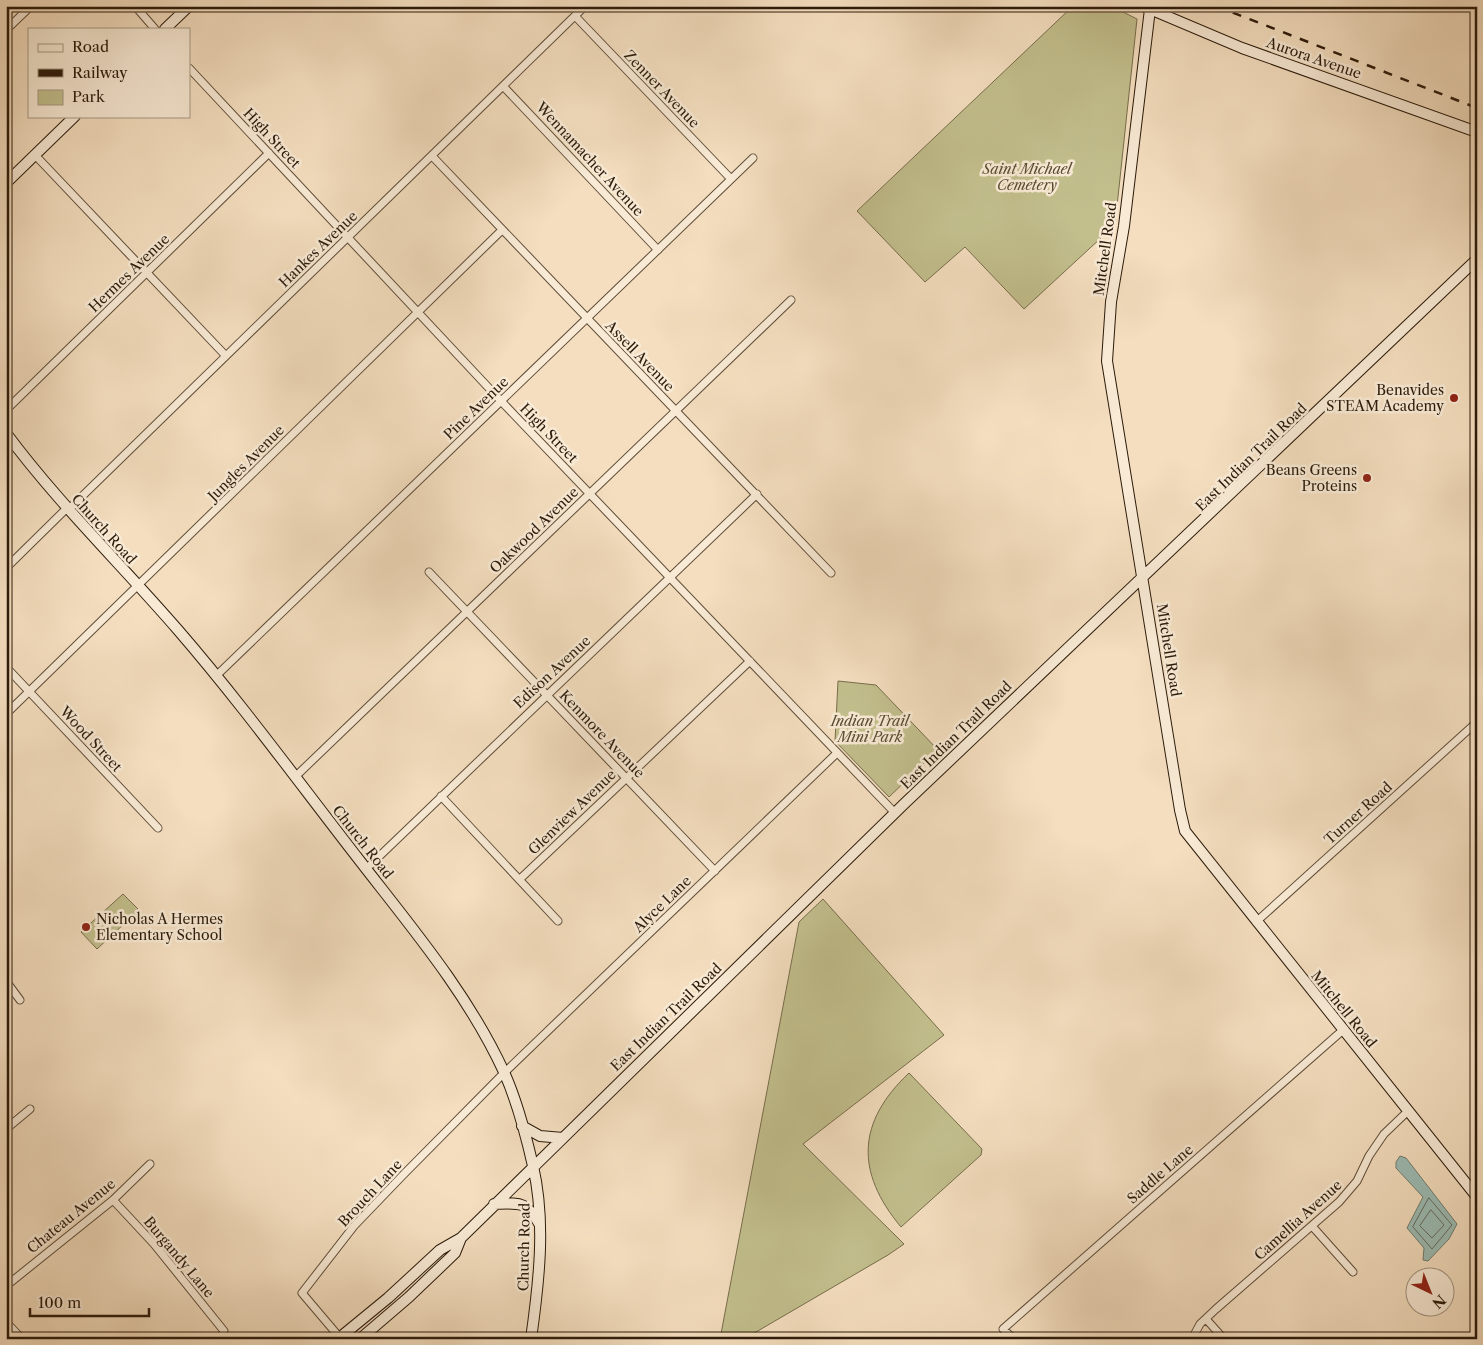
<svg xmlns="http://www.w3.org/2000/svg" width="1483" height="1345" viewBox="0 0 1483 1345" font-family="'Libre Caslon Text',serif">
  <style>
    .green { fill: #c2bf8d; stroke: #776d4c }
    .water { fill: #9cbcb4; stroke: #6f7c70 }
    .lines { fill: none; stroke-linecap: round; stroke-linejoin: round }
    .shore { stroke: #646c60; stroke-width: 1 }
    .street-casing { stroke: #5e4c38; stroke-width: 9 }
    .secondary-casing { stroke: #2c1b0b; stroke-width: 12 }
    .street { stroke: #f8ead5; stroke-width: 7 }
    .secondary { stroke: #f8ead5; stroke-width: 10 }
    .rail { stroke: #2c1b0b; stroke-width: 2.5; stroke-dasharray: 9 9; stroke-linecap: butt }
    .poi-dot { fill: #8f2418; stroke: #f8ead5; stroke-width: 2 }
    .labels { text-anchor: middle; dominant-baseline: central; stroke-width: 5; stroke-linejoin: round; paint-order: stroke }
    .street-label { font-size: 14px; fill: #2c1b0b; stroke: #f8ead5 }
    .park-label { font-size: 14px; font-style: italic; fill: #594c32; stroke: #f8ead5 }
    .poi-label { font-size: 14px; fill: #2c1b0b; stroke: #f8ead5; text-anchor: end }
  </style>
  <rect width="100%" height="100%" fill="#f4debf"/>
  <filter id="stains"><feTurbulence type="fractalNoise" baseFrequency=".004" numOctaves="4"/><feColorMatrix values="0 0 0 0 .2 0 0 0 0 .09 0 0 0 0 .02 0 0 0 .5 -.17"/></filter>
  <radialGradient id="worn" r=".72"><stop offset=".6" stop-color="#630" stop-opacity="0"/><stop offset="1" stop-color="#630" stop-opacity=".3"/></radialGradient>
  <!-- green -->
  <path class="green" d="M1073 6H1111L1137 19 1115 225 1024 309 965 247 925 282 857 211Z
    M838 681 876 685 938 750 889 797 835 741Z
    M123 894 139 910 97 949 81 932Z
    M823 899 944 1035 803 1144 904 1244 888 1255 744 1339H720L799 922Z
    M909 1073 982 1149 981 1155 901 1227C855 1172 857 1122 909 1073Z"/>
  <!-- water -->
  <path class="water" d="M1400 1156 1406 1158 1457 1224 1449 1239 1428 1261 1423 1260 1424 1248 1407 1228 1423 1197 1396 1168V1162Z"/>
  <g class="lines">
    <!-- shore -->
    <path class="shore" d="M1429 1198 1452 1225 1432 1249 1413 1227Z
      M1431 1210 1444 1225 1432 1238 1420 1226Z"/>
    <!-- street casing -->
    <g class="street-casing">
      <path id="street" d="M135 6 155 29
        M575 16 731 179
        M6 30 31 6
        M189 68 501 401 895 813
        M503 86 658 250
        M35 155 226 356
        M432 156 831 573
        M6 410 269 153
        M68 510 585 6
        M6 568 67 508
        M429 572 715 871
        M6 667 158 828
        M216 676 753 158
        M6 714 502 230
        M295 777 791 300
        M441 796 558 921
        M366 869 757 494
        M520 879 750 661
        M1256 922 1477 722
        M6 981 20 1000
        M6 1129 30 1109
        M113 1200 154 1244 224 1331 220 1339
        M1312 1226 1353 1272
        M6 1286 113 1200 150 1164
        M1206 1319 1224 1339
        M6 1322 22 1339
        M341 1339 302 1293 354 1226 403 1175 504 1073 837 753
        M1014 1339 1003 1329 1343 1030
        M1192 1339 1200 1324 1216 1309 1339 1202 1357 1181 1369 1156 1384 1134 1408 1111"/>
    </g>
    <!-- secondary casing -->
    <g class="secondary-casing">
      <path id="secondary" d="M1145 7 1242 48 1477 132
        M1150 9 1124 226 1111 302 1107 361 1180 810 1185 831 1477 1197
        M165 29 189 6
        M6 183 75 116
        M6 433C58 503 121 564 178 630 242 704 300 784 360 861 412 928 468 994 504 1072 517 1101 526 1135 533 1166 546 1222 539 1282 531 1339
        M522 1126 540 1136 563 1138
        M494 1204C521 1203 526 1201 540 1225
        M338 1339 388 1298 440 1250 461 1238 904 804 1477 259
        M360 1339 409 1297 455 1253 461 1238"/>
    </g>
    <!-- street -->
    <use href="#street" class="street"/>
    <!-- secondary -->
    <use href="#secondary" class="secondary"/>
    <!-- rail -->
    <path class="rail" d="M1216 6 1477 108"/>
  </g>
  <!-- markers -->
  <g class="poi-dot">
    <circle cx="1454" cy="398" r="5"/>
    <circle cx="1367" cy="478" r="5"/>
    <circle cx="86" cy="927" r="5"/>
  </g>
  <g class="labels">
    <!-- street labels -->
    <g class="street-label">
      <text transform="translate(1314 58) rotate(19)">Aurora Avenue</text>
      <text transform="translate(662 89) rotate(46)">Zenner Avenue</text>
      <text transform="translate(272 138) rotate(47)">High Street</text>
      <text transform="translate(590 159) rotate(47)">Wennamacher Avenue</text>
      <text transform="translate(318 249) rotate(-44)">Hankes Avenue</text>
      <text transform="translate(1105 249) rotate(-82)">Mitchell Road</text>
      <text transform="translate(129 273) rotate(-44)">Hermes Avenue</text>
      <text transform="translate(640 356) rotate(46)">Assell Avenue</text>
      <text transform="translate(476 408) rotate(-44)">Pine Avenue</text>
      <text transform="translate(549 433) rotate(46)">High Street</text>
      <text transform="translate(1251 457) rotate(-44)">East Indian Trail Road</text>
      <text transform="translate(246 463) rotate(-45)">Jungles Avenue</text>
      <text transform="translate(104 529) rotate(48)">Church Road</text>
      <text transform="translate(534 530) rotate(-44)">Oakwood Avenue</text>
      <text transform="translate(1169 650) rotate(81)">Mitchell Road</text>
      <text transform="translate(552 672) rotate(-43)">Edison Avenue</text>
      <text transform="translate(602 734) rotate(46)">Kenmore Avenue</text>
      <text transform="translate(956 735) rotate(-44)">East Indian Trail Road</text>
      <text transform="translate(91 739) rotate(47)">Wood Street</text>
      <text transform="translate(572 812) rotate(-44)">Glenview Avenue</text>
      <text transform="translate(1358 813) rotate(-42)">Turner Road</text>
      <text transform="translate(363 842) rotate(52)">Church Road</text>
      <text transform="translate(662 904) rotate(-44)">Alyce Lane</text>
      <text transform="translate(1344 1009) rotate(51)">Mitchell Road</text>
      <text transform="translate(666 1017) rotate(-44)">East Indian Trail Road</text>
      <text transform="translate(1160 1174) rotate(-41)">Saddle Lane</text>
      <text transform="translate(370 1193) rotate(-47)">Brouch Lane</text>
      <text transform="translate(71 1216) rotate(-39)">Chateau Avenue</text>
      <text transform="translate(1298 1220) rotate(-42)">Camellia Avenue</text>
      <text transform="translate(524 1247) rotate(-89)">Church Road</text>
      <text transform="translate(179 1257) rotate(50)">Burgandy Lane</text>
    </g>
    <!-- park labels -->
    <g class="park-label">
      <text x="1027" y="169">Saint Michael<tspan x="1027" dy="16">Cemetery</tspan></text>
      <text x="870" y="721">Indian Trail<tspan x="870" dy="16">Mini Park</tspan></text>
    </g>
    <!-- poi labels -->
    <g class="poi-label">
      <text x="1444" y="390">Benavides<tspan x="1444" dy="16">STEAM Academy</tspan></text>
      <text x="1357" y="470">Beans Greens<tspan x="1357" dy="16">Proteins</tspan></text>
      <text x="96" y="919" text-anchor="start">Nicholas A Hermes<tspan x="96" dy="16">Elementary School</tspan></text>
    </g>
  </g>
  <!-- margin -->
  <rect width="1483" height="1345" fill="none" stroke="#f4debf" stroke-width="25"/>
  <rect x="8" y="8" width="1468" height="1330" fill="none" stroke="#2c1b0b" stroke-width="2.5"/>
  <rect x="12" y="12" width="1458" height="1320" fill="none" stroke="#2c1b0b"/>
  <!-- legend -->
  <rect x="28" y="28" width="162" height="90" fill="#f8ead5" stroke="#a69784"/>
  <rect x="38" y="44" width="25" height="8" fill="#f8ead5" stroke="#a69784"/>
  <text x="72" y="52" font-size="15" fill="#2c1b0b">Road</text>
  <rect x="38" y="69" width="25" height="8" fill="#2c1b0b" stroke="#a69784"/>
  <text x="72" y="78" font-size="15" fill="#2c1b0b">Railway</text>
  <rect x="38" y="90" width="25" height="15" fill="#c2bf8d" stroke="#a69784"/>
  <text x="72" y="102" font-size="15" fill="#2c1b0b">Park</text>
  <!-- north arrow -->
  <g transform="translate(1430 1292) rotate(137)"><circle r="24" fill="#f8ead5" stroke="#a69784"/>
  <path d="M0-4L9 19L0 12L-9 19Z" fill="#8f2418"/>
  <text y="-8" font-size="14" font-weight="bold" text-anchor="middle" fill="#2c1b0b">N</text>
  </g>
  <!-- scale -->
  <path d="M30 1308v8h119v-8" fill="none" stroke="#2c1b0b" stroke-width="2.5"/>
  <text x="38" y="1308" font-size="15" fill="#2c1b0b" stroke="#f8ead5" stroke-width="4" paint-order="stroke">100 m</text>
  <rect width="100%" height="100%" filter="url(#stains)"/>
  <rect width="100%" height="100%" fill="url(#worn)"/>
</svg>
